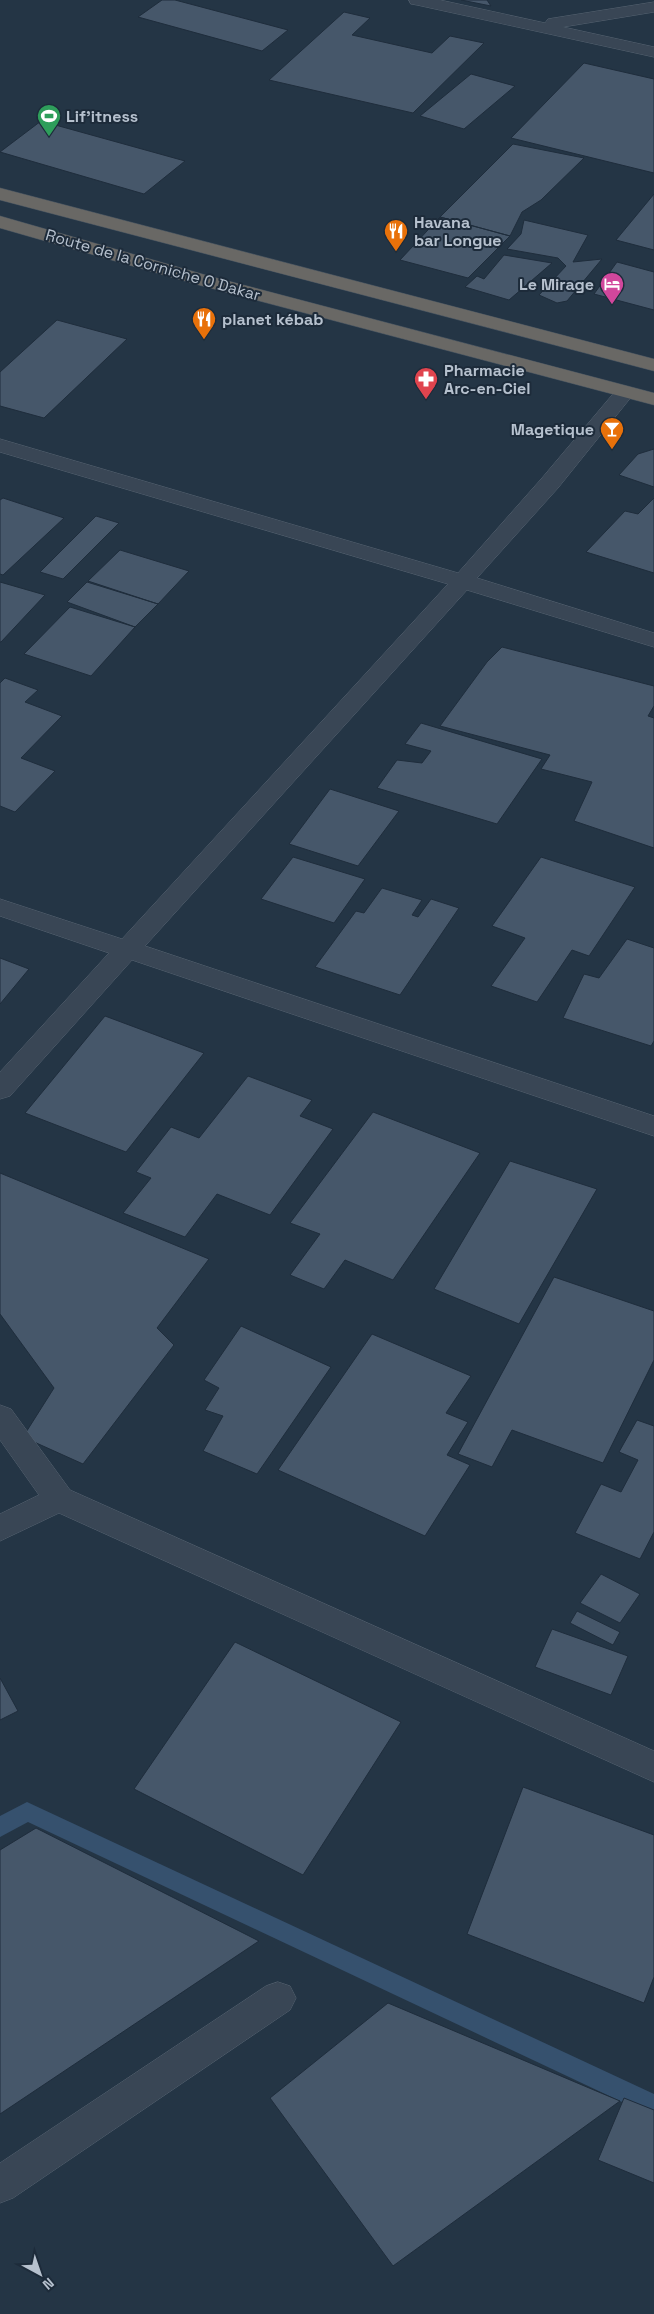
<svg xmlns="http://www.w3.org/2000/svg" width="654" height="2314" viewBox="0 0 654 2314" font-family="'Space Grotesk',sans-serif">
  <style>
    .lines { fill: none; stroke-linecap: round; stroke-linejoin: round }
    .stream { fill: #36516e; fill-rule: evenodd }
    .building { fill: #46576a; stroke: #1f2d3c }
    .minor-casing { stroke: #576472; stroke-width: 1 }
    .trunk-casing { stroke: #43515f; stroke-width: 1 }
    .minor { fill: #394655; fill-rule: evenodd }
    .trunk { fill: #696865; fill-rule: evenodd }
    .labels { text-anchor: middle; dominant-baseline: central; stroke-width: 4; stroke-linejoin: round; paint-order: stroke }
    .far-poi-label { font-size: 16px; font-weight: bold; fill: #b6c1ce; stroke: #1d2b3a; text-anchor: start }
    .far-street-label { font-size: 16px; fill: #b6c1ce; stroke: #1d2b3a }
  </style>
  <rect width="100%" height="100%" fill="#243545"/>
  <g class="lines">
    <!-- stream -->
    <path class="stream" d="M27 1802 654 2094V2117L28 1822 0 1837V1816Z"/>
  </g>
  <!-- building -->
  <path class="building" d="M162 0H175L288 30 262 51 138 17Z
    M461 0H487L491 6Z
    M344 12 370 18 352 35 432 53 450 36 484 43 413 113 269 80Z
    M584 63 654 79V173L511 138Z
    M471 74 515 86 464 129 420 116Z
    M41 121 185 161 144 194 0 152Z
    M513 144 584 158 541 200 522 212 510 236 440 217Z
    M654 194V250L616 240Z
    M440 217 510 236 468 278 400 260Z
    M524 220 588 235 573 262 602 259 567 301 557 303 539 295 566 266 558 258 507 249 521 234Z
    M504 255 552 263 509 300 465 287 477 276 484 279Z
    M617 262 654 272V310L594 294Z
    M57 320 127 339 44 418 0 406V372Z
    M654 449V487L619 475 638 454Z
    M3 498 64 518 3 575 0 574V500Z
    M654 498V573L586 552 625 511 638 514Z
    M96 516 119 523 63 579 40 572Z
    M120 550 189 571 158 604 88 581Z
    M0 582 45 595 1 642H0Z
    M87 582 158 604 135 627 67 602Z
    M70 607 135 627 91 676 24 654Z
    M502 647 654 686V706L648 716 654 718V848L574 821 592 782 541 769 550 755 440 726 487 662Z
    M5 678 38 690 25 702 62 716 21 758 55 771 15 812 0 806V683Z
    M421 723 542 759 497 824 377 788 397 760 422 763 431 751 405 744Z
    M330 789 399 811 358 866 289 844Z
    M293 857 365 879 334 923 261 899Z
    M541 857 635 887 589 956 572 950 537 1002 491 986 525 938 492 926Z
    M382 888 422 900 412 915 418 917 431 899 459 908 400 995 315 967 356 911 364 913Z
    M627 939 654 948V1041L651 1046 563 1018 584 974 599 978Z
    M0 958 29 969 0 1004Z
    M105 1016 204 1053 126 1152 25 1113Z
    M248 1076 312 1100 300 1116 333 1129 270 1215 217 1194 185 1237 123 1213 151 1178 136 1172 171 1127 199 1138Z
    M373 1112 480 1153 393 1280 345 1260 324 1289 290 1275 320 1234 290 1223Z
    M510 1161 597 1189 519 1324 434 1289Z
    M0 1173 209 1259 157 1328 174 1345 83 1464 23 1437 54 1388 0 1314Z
    M554 1277 654 1311V1360L603 1463 512 1430 492 1467 458 1454Z
    M241 1326 331 1367 257 1474 203 1451 223 1416 205 1410 219 1388 204 1380Z
    M372 1334 471 1376 446 1413 468 1422 447 1455 470 1465 425 1536 278 1470Z
    M637 1420 654 1426V1532L640 1559 575 1533 601 1484 621 1492 638 1460 619 1452Z
    M601 1574 640 1594 620 1623 580 1603Z
    M577 1611 620 1632 613 1645 570 1623Z
    M552 1629 628 1656 611 1695 535 1667Z
    M235 1642 401 1722 303 1875 134 1789Z
    M0 1678 18 1711 0 1720Z
    M523 1787 654 1835V1977L644 2003 467 1934Z
    M36 1828 259 1941 0 2114V1850Z
    M388 2003 620 2101 393 2266 270 2098Z
    M624 2098 654 2110V2183L598 2160Z"/>
  <g class="lines">
    <!-- minor casing -->
    <g class="minor-casing">
      <path id="minor" d="M409 0H440L545 23 548 19 554 18 654 2V12L563 27 654 47V57L417 5 411 4Z
        M625 386 632 388 635 392 632 396 558 488 477 578 654 633V647L467 590 145 946 654 1116V1136L132 960 10 1096 0 1099V1072L109 953 0 916V899L122 939 448 584 0 452V439L458 573 542 478 618 388Z
        M0 1405 11 1409 70 1490 654 1751V1782L59 1513 0 1541V1514L39 1495 0 1440Z
        M278 1982 290 1986 296 1998 290 2010 13 2198 0 2203V2163L266 1986Z"/>
    </g>
    <!-- trunk casing -->
    <g class="trunk-casing">
      <path id="trunk" d="M0 188 654 359V371L0 200Z
        M0 216 209 276 654 393V405L195 284 0 228Z"/>
    </g>
    <!-- minor -->
    <use href="#minor" class="minor"/>
    <!-- trunk -->
    <use href="#trunk" class="trunk"/>
  </g>
  <!-- icons -->
  <defs>
    <g id="stadium-pin" transform="scale(1.25)"><path d="M0 17L-7.5 6A9.5 9.5 0 1 1 7.5 6Z" fill="#2e9e5b" stroke="#1d2b3a"/><path d="M0-5a6.5 5 0 1 0 0 10a6.5 5 0 1 0 0-10ZM-3.5-1.8h7v3.6h-7Z" fill="#fff"/></g>
    <g id="restaurant-pin" transform="scale(1.25)"><path d="M0 17L-7.5 6A9.5 9.5 0 1 1 7.5 6Z" fill="#e8710a" stroke="#1d2b3a"/><path d="M-5-6h1v4h1v-4h1v4h1v-4h1v5L-1.5 .5V6h-2V.5L-5-1ZM5-6V6H3V1.5H1.5Q1.5-4 5-6Z" fill="#fff"/></g>
    <g id="hotel-pin" transform="scale(1.25)"><path d="M0 17L-7.5 6A9.5 9.5 0 1 1 7.5 6Z" fill="#d1479c" stroke="#1d2b3a"/><path d="M-6-4.5h1.5V1H6V5H4.5V3h-9V5H-6ZM-4 0a1.8 1.8 0 1 1 3.6 0ZM.5 0V-2.5h3Q6-2.5 6 0Z" fill="#fff"/></g>
    <g id="pharmacy-pin" transform="scale(1.25)"><path d="M0 17L-7.5 6A9.5 9.5 0 1 1 7.5 6Z" fill="#e0444e" stroke="#1d2b3a"/><path d="M-2-6h4v4h4v4h-4v4h-4v-4h-4v-4h4Z" fill="#fff"/></g>
    <g id="bar-pin" transform="scale(1.25)"><path d="M0 17L-7.5 6A9.5 9.5 0 1 1 7.5 6Z" fill="#e8710a" stroke="#1d2b3a"/><path d="M-6-5H6L.8 .8V4.5H3.5V6h-7V4.5H-.8V.8Z" fill="#fff"/></g>
  </defs>
  <g fill-rule="evenodd">
    <use href="#stadium-pin" x="49" y="116"/>
    <use href="#restaurant-pin" x="396" y="231"/>
    <use href="#hotel-pin" x="612" y="284"/>
    <use href="#restaurant-pin" x="204" y="319"/>
    <use href="#pharmacy-pin" x="426" y="379"/>
    <use href="#bar-pin" x="612" y="429"/>
  </g>
  <g class="labels">
    <!-- far-poi labels -->
    <g class="far-poi-label">
      <text x="66" y="116">Lif'itness</text>
      <text x="414" y="222">Havana<tspan x="414" dy="18">bar Longue</tspan></text>
      <text x="594" y="284" text-anchor="end">Le Mirage</text>
      <text x="222" y="319">planet kébab</text>
      <text x="444" y="370">Pharmacie<tspan x="444" dy="18">Arc-en-Ciel</tspan></text>
      <text x="594" y="429" text-anchor="end">Magetique</text>
    </g>
    <!-- far-street labels -->
    <g class="far-street-label">
      <text transform="translate(153 265) rotate(16)">Route de la Corniche O Dakar</text>
    </g>
  </g>
  <!-- north arrow -->
  <g transform="translate(40 2274) rotate(140)" stroke="#1d2b3a" stroke-width="4" paint-order="stroke">
  <path d="M0-4L9 19L0 12L-9 19Z" fill="#b6c1ce"/>
  <text y="-8" font-size="14" font-weight="bold" text-anchor="middle" fill="#b6c1ce">N</text>
  </g>
</svg>
